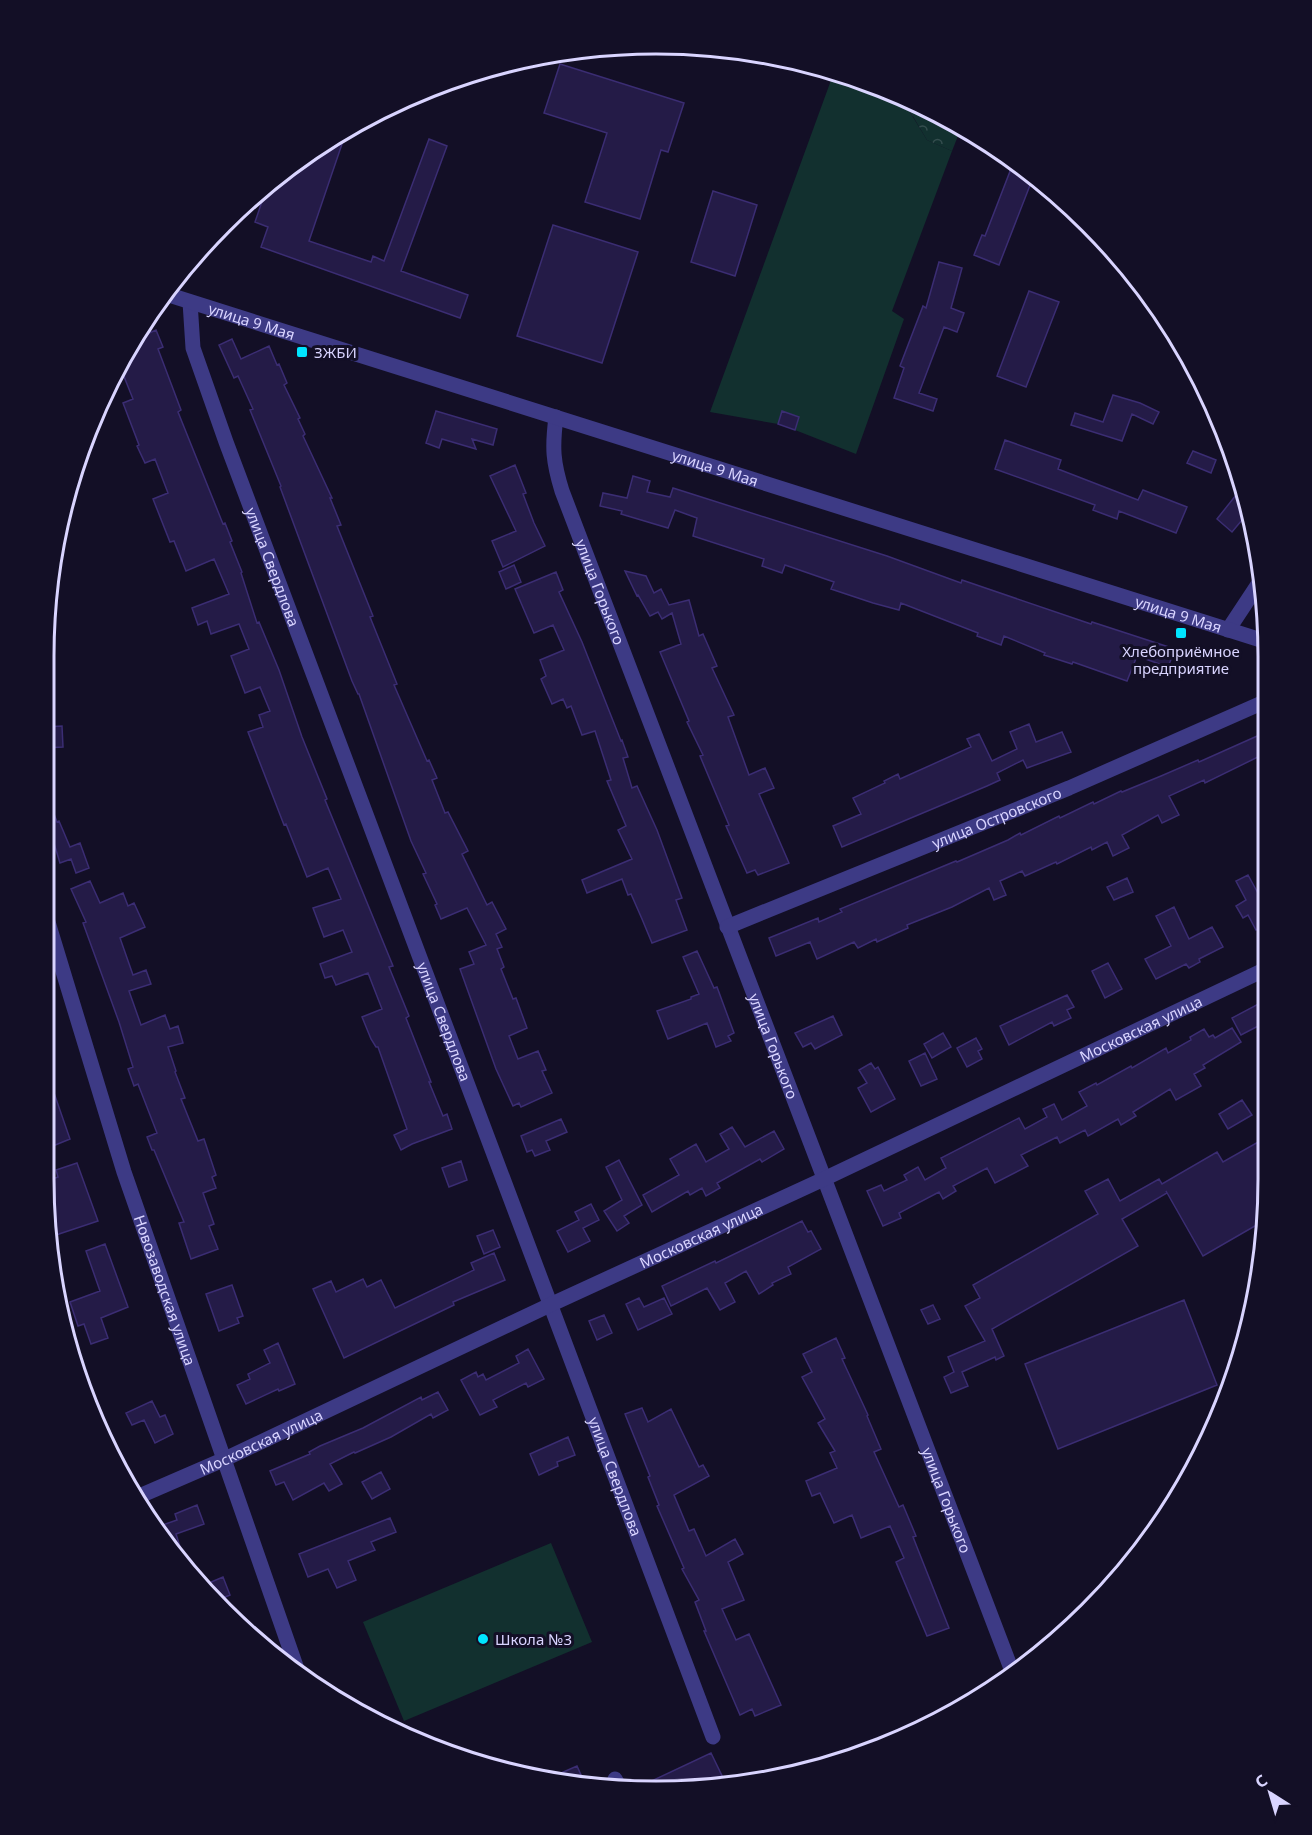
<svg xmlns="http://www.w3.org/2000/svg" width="1312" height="1835" viewBox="0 0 1312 1835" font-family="'Noto Sans',sans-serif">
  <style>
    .green { fill: #12302f }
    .forest { fill: url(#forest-crowns) }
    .building { fill: #241b47; stroke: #3b2d73; stroke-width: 1.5 }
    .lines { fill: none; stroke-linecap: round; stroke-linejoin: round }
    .minor { stroke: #3d3a85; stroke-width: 15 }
    .tertiary { stroke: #3d3a85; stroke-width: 15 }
    .poi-dot { fill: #00e5ff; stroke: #130f26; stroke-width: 2 }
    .labels { text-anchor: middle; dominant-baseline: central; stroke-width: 6; stroke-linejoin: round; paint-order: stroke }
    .street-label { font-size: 15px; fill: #d9d4ff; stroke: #130f26 }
    .poi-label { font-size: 15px; fill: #d9d4ff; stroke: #130f26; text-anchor: start }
    .rim { fill: none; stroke: #d9d4ff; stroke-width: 3 }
  </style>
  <defs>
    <pattern id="forest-crowns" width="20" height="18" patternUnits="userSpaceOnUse" patternTransform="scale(1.5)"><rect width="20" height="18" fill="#12302f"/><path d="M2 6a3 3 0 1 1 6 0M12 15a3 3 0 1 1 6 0" fill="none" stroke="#344d4e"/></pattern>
  </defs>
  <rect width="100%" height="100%" fill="#130f26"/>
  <!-- green -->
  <path class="green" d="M834 72 909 100 908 109 927 140 952 151 892 311 904 319 856 454 795 430 799 417 783 411 778 424 710 412Z
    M551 1543 592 1642 404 1721 363 1622Z"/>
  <!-- forest -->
  <path class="forest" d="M909 100 927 107 961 128 952 151 927 140 908 108Z"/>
  <!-- building -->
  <path class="building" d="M560 64 684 103 668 152 661 150 640 219 585 202 607 133 544 113Z
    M429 139 447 146 401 271 468 295 460 318 261 247 268 227 255 222 268 184 330 140 342 144 309 241 371 262 373 256 384 261Z
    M1014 161 1034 175 999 265 974 255 982 235 985 236Z
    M713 191 757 205 735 276 691 262Z
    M553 225 638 252 602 363 517 336Z
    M939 262 962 268 951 308 964 313 957 332 944 327 919 393 937 399 933 411 894 398 904 368 900 366 923 306 926 308Z
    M1029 291 1059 302 1026 387 997 376Z
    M156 330 163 347 158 349 181 410 178 412 223 524 225 523 232 541 230 542 242 572 241 573 257 623 259 622 279 670 302 737 327 799 325 800 393 966 389 967 409 1016 406 1018 431 1082H429L443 1116 447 1114 452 1129 412 1144 401 1150 394 1135 407 1129 378 1047H376L371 1039 362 1017 382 1009 368 973 336 985 332 976 325 978 320 964 352 952 343 930 324 937 313 908 341 899 328 868 307 877 286 824 284 825 248 732 263 727 259 715 270 711 260 687 245 693 231 656 249 649 239 624 211 634 207 621 198 625 192 608 229 594 214 559 186 571 174 541 170 542 153 499 168 493 155 459 145 463 137 446 139 445 123 403 133 399 119 364 133 340Z
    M232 339 241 359 269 346 277 365 279 364 287 383 284 385 300 418 298 419 305 434 303 436 332 498H330L341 525 337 526 373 616 370 617 397 684 394 685 427 761 429 760 437 778 432 780 445 813 448 812 468 851 462 854 487 905 492 902 506 929 496 934 502 947 497 949 504 967 501 969 513 999 516 998 527 1028 509 1036 518 1059 538 1051 546 1070 542 1071 552 1093 521 1107 519 1103 513 1106 496 1069 460 969 474 964 469 952 486 945 467 908 441 919 435 905 437 904 423 874 426 873 411 841 359 694H358L352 681 280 487 281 486 250 410 253 409 238 376 234 378 219 345Z
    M1113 395 1140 403 1159 412 1153 424 1132 414 1122 441 1071 425 1075 413 1103 422Z
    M436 411 497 429 493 445 472 439 476 449 442 439 439 448 426 443Z
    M782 411 799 417 795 430 778 424Z
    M1005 440 1061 460 1058 469 1138 500 1143 490 1187 507 1176 533 1119 511 1117 519 1093 510 1095 505 995 469Z
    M1193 451 1216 460 1211 473 1187 463Z
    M515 465 526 493 523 494 534 523 545 546 503 567 492 541 516 531 490 476Z
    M633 476 650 481 647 492 670 497 673 488 887 556 961 583 962 580 1091 624 1092 622 1175 649 1168 667 1137 656 1127 681 1073 662 1072 664 1044 655 1045 653 1004 636 1001 645 977 636 978 633 901 603 899 610 873 603 831 589 834 582 785 565 782 573 762 566 764 559 693 536 697 518 675 510 668 528 621 514 622 511 600 506 603 493 627 498Z
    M1240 490 1247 514 1232 532 1217 519Z
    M514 565 521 582 506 589 499 572Z
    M625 571 646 576 654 593 661 589 669 605 689 600 699 636 703 634 717 666 712 668 734 715 728 717 749 775 765 768 774 788 759 794 789 863 758 875 755 870 747 873 726 826 729 825 700 756 703 755 687 722 689 721 660 652 681 644 672 613 662 619 658 612 650 616 638 595 637 596Z
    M556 572 563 590 559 592 582 642 621 741 622 740 628 757 623 758 632 788 637 786 657 830 682 898 676 900 687 930 652 943 642 919 631 894 628 895 622 879 587 893 582 880 632 859 618 830 626 826 607 781 611 780 595 731 582 735 571 706 567 708 563 699 552 704 541 679 546 676 540 660 564 650 553 625 534 633 515 589Z
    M1029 724 1036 742 1062 732 1071 752 1027 768 1023 760 997 773 1000 780 987 786 842 847 833 826 861 814 853 798 885 783 884 781 898 774 900 779 971 747 967 739 979 734 992 761 1017 749 1010 732Z
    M62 726 63 747 44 748V727Z
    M1264 733V754L1205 783 1204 780 1169 796 1179 815 1162 823 1158 815 1122 835 1129 848 1113 856 1107 842 1092 850 1091 847 1057 864 1056 862 1025 876 1022 871 1000 881 1006 895 994 900 989 888 952 907 907 925 908 928 877 942 876 939 858 948 854 942 817 959 810 942 776 956 769 938 818 918 819 922 842 912 840 909 956 861 957 862 1008 840 1020 833 1021 835 1059 816 1060 818 1093 802 1094 804 1121 791 1122 792 1161 776 1198 760 1199 762Z
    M44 790H45L57 822 59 821 70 847 80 843 89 868 76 873 71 859 60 863 53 840 44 844Z
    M1248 875 1265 906V925L1256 930 1248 915 1243 918 1236 906 1246 900 1236 881Z
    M1127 878 1133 892 1114 900 1107 887Z
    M90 881 100 903 123 893 128 906 134 903 145 927 120 938 133 975 146 970 151 984 129 991 141 1025 165 1015 170 1029 178 1026 183 1043 168 1047 176 1071 175 1072 185 1098 181 1099 198 1141 204 1139 216 1175 212 1177 216 1188 203 1193 214 1224 209 1226 218 1249 191 1259 179 1223 184 1222 154 1150H152L147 1137 157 1133 138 1084 134 1086 128 1069 133 1067 119 1022 83 923 86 922 71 889Z
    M1174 907 1189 939 1212 927 1223 947 1199 959 1200 962 1189 968 1186 964 1156 979 1145 959 1171 946 1156 916Z
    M697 951 714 988 717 987 734 1033 728 1036 731 1041 716 1047 707 1023 668 1039 657 1011 691 999V997L699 994 683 957Z
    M1108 963 1122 989 1105 998 1092 971Z
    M1067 995 1074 1007 1067 1010 1071 1018 1054 1026 1052 1022 1009 1045 1000 1026Z
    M1266 1000V1022L1241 1035 1232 1018Z
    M833 1016 842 1035 815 1049 811 1043 803 1047 795 1033Z
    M1232 1028 1241 1042 1203 1065 1205 1068 1194 1074 1201 1086 1176 1100 1170 1089 1133 1112 1136 1116 1121 1125 1118 1119 1088 1136 1085 1130 1060 1143 1057 1137 1021 1155 1028 1166 995 1183 987 1168 953 1186 956 1191 943 1199 939 1192 899 1213 901 1218 883 1226 867 1191 881 1185 884 1191 907 1180 904 1175 918 1167 925 1180 946 1168 941 1158 1019 1118 1025 1129 1047 1117 1043 1109 1054 1104 1062 1120 1087 1106 1079 1092 1096 1083 1097 1085 1131 1066 1132 1068 1166 1048 1168 1053 1191 1040 1190 1037 1204 1029 1209 1037 1213 1035 1215 1038Z
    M943 1033 951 1047 932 1058 924 1044Z
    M976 1038 982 1049 978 1051 982 1059 967 1067 957 1048Z
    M925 1053 937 1079 921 1086 909 1061Z
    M871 1063 875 1069 878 1067 895 1099 871 1112 858 1088 867 1083 859 1070Z
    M44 1067H45L70 1139 48 1148 44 1136Z
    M1242 1100 1252 1115 1228 1129 1219 1114Z
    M561 1119 567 1132 546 1141 550 1150 535 1156 532 1150 527 1152 521 1136Z
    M732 1127 745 1147 774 1131 784 1149 762 1162 760 1159 717 1183 720 1188 706 1196 702 1188 690 1195 688 1191 652 1212 643 1195 679 1175 670 1159 696 1144 706 1162 729 1149 720 1134Z
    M1267 1137V1219L1203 1256 1166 1191 1167 1193 1122 1219 1138 1246 992 1329 1004 1356 996 1360 995 1357 962 1372 968 1386 951 1393 944 1377 954 1372 948 1357 985 1341 965 1306 980 1298 973 1285 1098 1214 1085 1191 1108 1179 1120 1201 1159 1179 1162 1184 1217 1152 1223 1162Z
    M619 1160 642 1205 624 1216 629 1223 617 1231 604 1211 622 1200 606 1167Z
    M461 1161 467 1180 449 1187 442 1168Z
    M77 1163 98 1221 56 1235 48 1211 44 1182 58 1177 56 1170Z
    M591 1204 599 1220 583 1228 590 1241 568 1252 557 1231 579 1220 575 1212Z
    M802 1221 808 1232 811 1231 821 1249 788 1267 791 1274 772 1283 773 1285 759 1294 746 1271 725 1283 735 1302 720 1310 707 1288 671 1306 662 1286 715 1261 716 1263Z
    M493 1230 500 1247 484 1254 477 1236Z
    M105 1244 128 1307 101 1318 108 1338 91 1344 84 1324 78 1326 70 1302 100 1291 86 1251Z
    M494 1253 505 1280 453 1302 454 1305 344 1358 313 1289 331 1281 336 1292 363 1279 367 1287 381 1280 395 1308 474 1270 471 1263Z
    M232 1285 243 1316 237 1318 239 1323 219 1331 206 1294Z
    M639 1298 644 1307 664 1298 672 1314 638 1330 626 1304Z
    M1184 1300 1217 1385 1058 1449 1025 1364Z
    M933 1305 940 1319 928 1324 921 1310Z
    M604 1315 612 1333 597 1340 589 1321Z
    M836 1338 845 1358 842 1359 868 1415 867 1416 881 1449 874 1452 899 1507 903 1505 916 1536 913 1537 949 1628 927 1636 896 1562 904 1558 890 1526 861 1538 852 1515 834 1523 820 1493 812 1496 806 1481 837 1468 830 1453 835 1451 818 1423 825 1419 802 1377 812 1372 803 1354Z
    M278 1343 295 1384 279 1391 278 1389 246 1404 237 1385 250 1379 248 1374 270 1363 264 1350Z
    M528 1349 544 1379 528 1387 526 1383 493 1400 497 1407 480 1415 461 1380 476 1372 478 1377 483 1374 486 1380 519 1363 516 1356Z
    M438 1392 448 1410 433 1418 431 1414 391 1437 355 1453 354 1452 330 1464 342 1484 329 1491 324 1483 293 1500 284 1482 276 1485 270 1471 310 1454 309 1452 320 1446 363 1428 421 1397 422 1400Z
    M152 1401 160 1417 165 1415 173 1434 155 1443 144 1420 132 1425 126 1413Z
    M642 1408 648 1422 671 1409 699 1467 703 1465 709 1476 674 1495 689 1531 694 1529 706 1556 735 1539 743 1554 728 1562 744 1600 722 1609 736 1640 749 1634 781 1705 755 1716 752 1709 740 1715 704 1631H706L695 1602 699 1600 682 1569 684 1568 657 1506 659 1505 648 1477 650 1476 625 1414Z
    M568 1437 575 1455 557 1462 558 1466 539 1475 530 1454Z
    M381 1472 390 1489 372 1499 362 1482Z
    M197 1505 204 1524 176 1534 185 1563 154 1528 177 1520 175 1514Z
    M390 1518 396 1532 371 1542 375 1550 348 1561 356 1580 337 1588 328 1569 308 1577 299 1554Z
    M223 1577 230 1595 218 1600 204 1585Z
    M711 1753 727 1786H641Z
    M577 1766 586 1786H576L545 1780Z"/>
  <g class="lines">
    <!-- minor -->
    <g class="minor">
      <path id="s1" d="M190 302 193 348 226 442C388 874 552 1305 713 1737"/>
      <path id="s2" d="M556 417C552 448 553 462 562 491L1012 1671"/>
      <path d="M1228 630 1263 577"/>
      <path id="s3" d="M44 909 124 1172 297 1669"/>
      <path id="s4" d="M727 927 1069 788 1264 702"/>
      <path id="s5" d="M135 1498 225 1459 552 1304 826 1178 1266 969"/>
      <path d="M615 1779 619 1786"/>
    </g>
    <!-- tertiary -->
    <path class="tertiary" id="s6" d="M166 294 1264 641"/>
  </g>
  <!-- markers -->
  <g class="poi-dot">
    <rect x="296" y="346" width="12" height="12" rx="3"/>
    <rect x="1175" y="627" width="12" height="12" rx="3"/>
    <circle cx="483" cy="1639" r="6"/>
  </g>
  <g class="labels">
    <!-- street labels -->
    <g class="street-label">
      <text stroke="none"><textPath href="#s6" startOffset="90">улица 9 Мая</textPath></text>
      <text stroke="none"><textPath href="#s6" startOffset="576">улица 9 Мая</textPath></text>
      <text stroke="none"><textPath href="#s1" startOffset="279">улица Свердлова</textPath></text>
      <text stroke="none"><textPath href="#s2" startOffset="183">улица Горького</textPath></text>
      <text stroke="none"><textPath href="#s6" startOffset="1062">улица 9 Мая</textPath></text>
      <text stroke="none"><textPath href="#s4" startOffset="291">улица Островского</textPath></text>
      <text stroke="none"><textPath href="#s1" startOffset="765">улица Свердлова</textPath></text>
      <text stroke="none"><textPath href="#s5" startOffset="1110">Московская улица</textPath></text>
      <text stroke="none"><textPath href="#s2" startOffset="669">улица Горького</textPath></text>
      <text stroke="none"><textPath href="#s5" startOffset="624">Московская улица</textPath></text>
      <text stroke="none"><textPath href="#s3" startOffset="400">Новозаводская улица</textPath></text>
      <text stroke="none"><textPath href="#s5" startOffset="138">Московская улица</textPath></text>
      <text stroke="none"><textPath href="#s1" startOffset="1251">улица Свердлова</textPath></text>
      <text stroke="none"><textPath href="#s2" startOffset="1155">улица Горького</textPath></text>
    </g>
    <!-- poi labels -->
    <g class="poi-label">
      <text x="314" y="352">ЗЖБИ</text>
      <text x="1181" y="651" text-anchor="middle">Хлебоприёмное<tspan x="1181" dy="17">предприятие</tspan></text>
      <text x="495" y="1639">Школа №3</text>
    </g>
  </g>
  <!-- crop -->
  <path d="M0 0H1312V1835H0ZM656 54H656A602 602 0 0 1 1258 656V1179A602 602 0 0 1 656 1781H656A602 602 0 0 1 54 1179V656A602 602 0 0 1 656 54Z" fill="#130f26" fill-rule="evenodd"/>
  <path class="rim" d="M656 54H656A602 602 0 0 1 1258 656V1179A602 602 0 0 1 656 1781H656A602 602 0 0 1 54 1179V656A602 602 0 0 1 656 54Z"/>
  <!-- north arrow -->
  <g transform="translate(1270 1793) rotate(323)" stroke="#130f26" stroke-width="4.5" paint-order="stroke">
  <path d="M0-4.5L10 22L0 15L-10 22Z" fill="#d9d4ff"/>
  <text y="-9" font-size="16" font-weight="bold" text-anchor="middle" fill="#d9d4ff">С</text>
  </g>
</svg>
